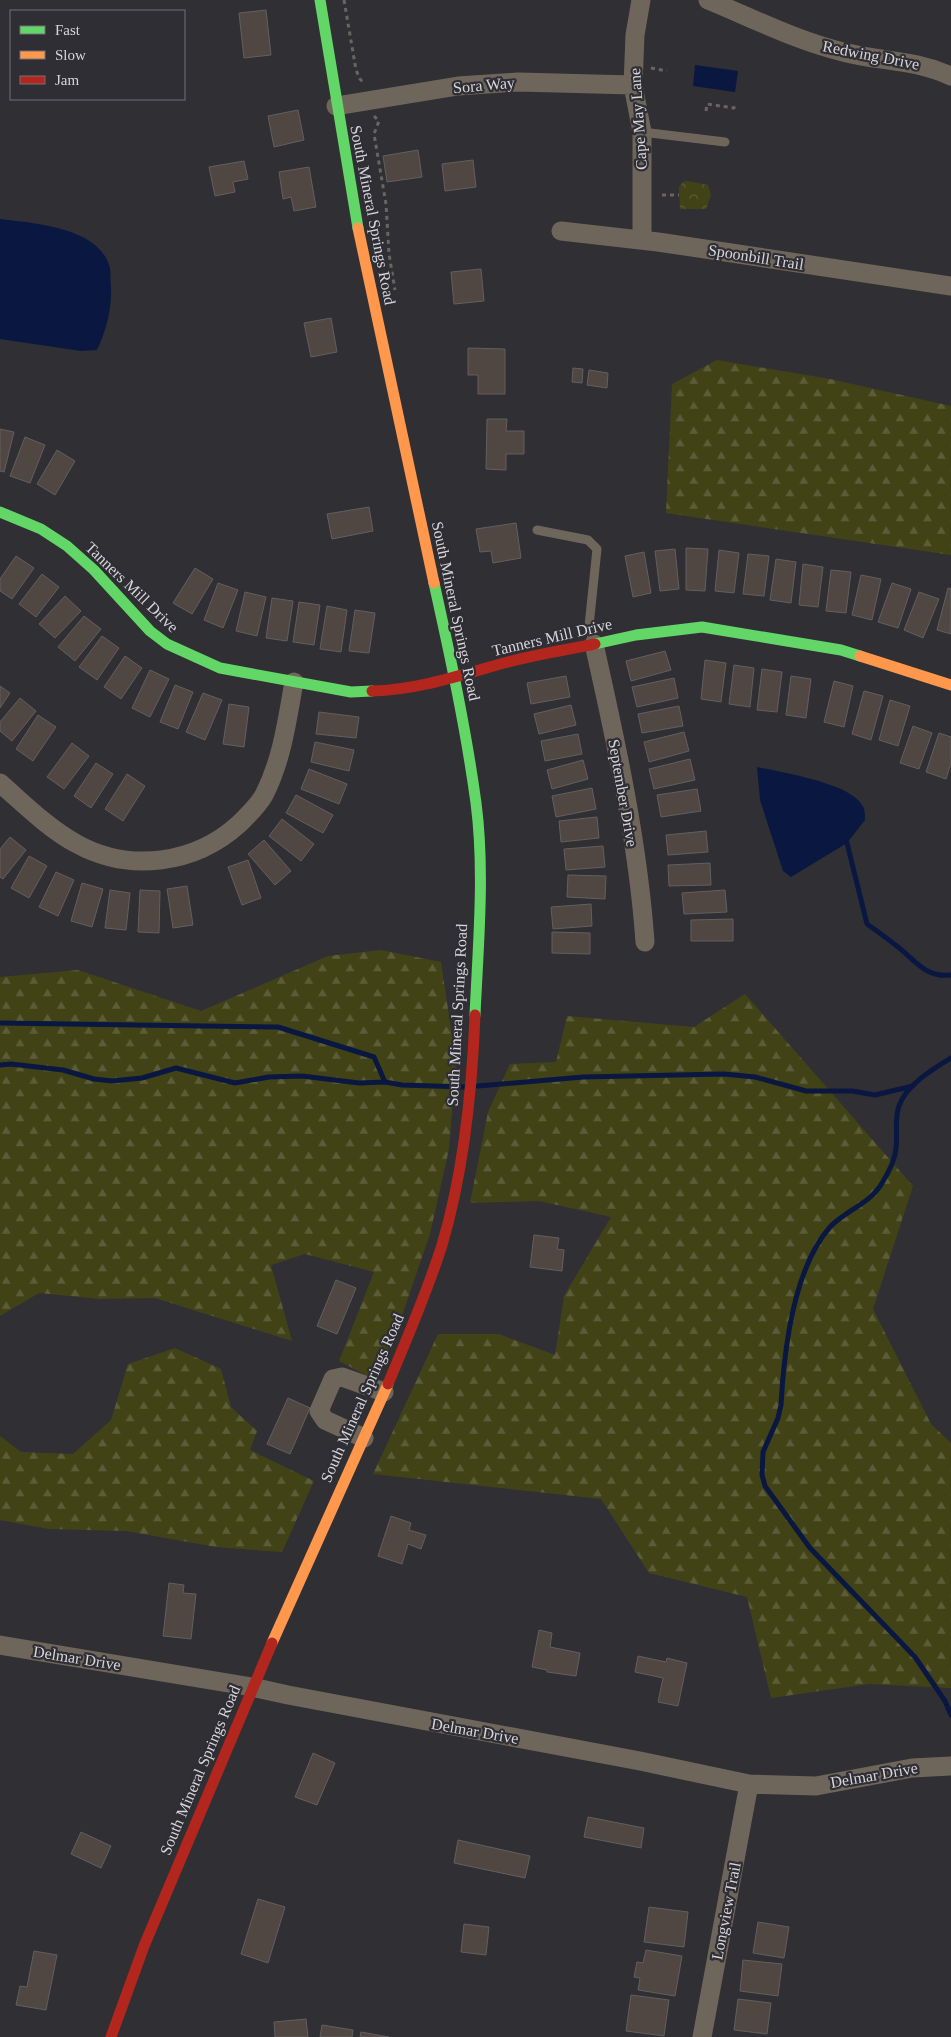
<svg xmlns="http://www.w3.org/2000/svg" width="951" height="2037" viewBox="0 0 951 2037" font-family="'Times New Roman',serif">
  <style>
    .forest { fill: url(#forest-firs) }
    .park { fill: url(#park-crowns) }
    .water { fill: #0a1841 }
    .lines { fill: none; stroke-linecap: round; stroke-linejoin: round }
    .stream { stroke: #0a1841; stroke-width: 5 }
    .building { fill: #514742; stroke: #625f60 }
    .path { stroke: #6a6561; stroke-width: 3; stroke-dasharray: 4 4; stroke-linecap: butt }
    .lane { stroke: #6f665b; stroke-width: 9 }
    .street { stroke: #6f665b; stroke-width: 19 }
    .fast { stroke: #63d668; stroke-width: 11 }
    .slow { stroke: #ff974d; stroke-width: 11 }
    .jam { stroke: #b3261e; stroke-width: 11 }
    .labels { text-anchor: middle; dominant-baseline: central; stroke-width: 4.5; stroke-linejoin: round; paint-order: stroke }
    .street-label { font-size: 16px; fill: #d6d5d9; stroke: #2f2e34 }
  </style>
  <defs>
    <pattern id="forest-firs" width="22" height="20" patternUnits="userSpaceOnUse" patternTransform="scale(1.25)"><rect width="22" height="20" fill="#414317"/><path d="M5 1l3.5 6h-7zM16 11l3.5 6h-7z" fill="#5c5d38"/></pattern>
    <pattern id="park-crowns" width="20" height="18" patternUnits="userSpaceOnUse" patternTransform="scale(1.25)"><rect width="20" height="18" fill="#414317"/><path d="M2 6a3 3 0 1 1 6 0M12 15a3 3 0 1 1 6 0" fill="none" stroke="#5c5d38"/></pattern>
  </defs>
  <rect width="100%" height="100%" fill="#302f33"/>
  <!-- forest -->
  <path class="forest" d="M717 360 830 379 951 406V555L666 513 672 384Z
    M381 950 441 962 456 1063 449 1149 430 1234 394 1339 375 1380 339 1361 374 1272 305 1254 271 1265 292 1341 155 1298 100 1299 39 1293 0 1316V977L78 970 201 1011 328 956Z
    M745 994 913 1186 873 1309 931 1424 951 1443V1688L869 1684 771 1698 747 1597 649 1573 601 1499 373 1474 438 1334H499L555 1355 564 1296 611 1217 539 1201 470 1203 488 1112 510 1064 556 1062 567 1016 694 1027Z
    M175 1348 221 1369 231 1407 257 1431 250 1450 314 1481 282 1552 216 1547 126 1531 49 1529 0 1520V1436L21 1452 73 1454 111 1420 128 1364Z"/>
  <!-- park -->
  <path class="park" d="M688 181 708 185 711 195 706 209H680L679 187 683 182Z"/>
  <!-- water -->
  <path class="water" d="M695 65 738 71 735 92 693 86Z
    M0 219C33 223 100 227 110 268 111 274 110 281 111 287 112 309 106 331 97 350L81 351 0 339Z
    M757 767C781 772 850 783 862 805 865 808 865 815 865 820L847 843 791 877 783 871 760 800Z"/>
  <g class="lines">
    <!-- stream -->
    <path class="stream" d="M847 843 867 924C877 931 888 939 898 947 916 961 926 978 951 975
      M0 1023 278 1027 374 1057 385 1082
      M951 1058C933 1069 906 1085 899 1106 894 1119 898 1135 896 1148 895 1161 889 1172 882 1183 871 1203 845 1211 830 1227 793 1269 784 1350 781 1405L778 1418 763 1452 762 1475 765 1486 810 1548 915 1657 945 1701 951 1715
      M0 1065 11 1064 63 1070 94 1079 112 1081 142 1078 176 1068 235 1083 269 1077 302 1076 359 1083 385 1082 402 1085 465 1087
      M478 1086 583 1077 724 1074 755 1077 806 1091H852L875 1095 913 1086"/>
  </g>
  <!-- building -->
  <path class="building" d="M266 10 271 55 244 58 239 13Z
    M298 110 304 140 274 147 268 116Z
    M418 150 422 177 387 182 383 156Z
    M473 160 476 187 445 191 442 164Z
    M244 161 248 179 233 182 235 192 215 196 209 167Z
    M309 167 316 207 294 211 291 197 283 199 279 172Z
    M481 269 484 301 454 304 451 272Z
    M331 318 337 352 311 357 304 323Z
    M468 348 505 349V394H478V375H468Z
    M573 368 583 369 582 383 572 382Z
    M589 370 608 373 607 388 587 385Z
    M487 419H507L506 431H524V454H506V470L486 469Z
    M0 429 14 432 4 472 0 471Z
    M25 437 45 445 30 483 10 476Z
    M57 450 75 461 55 495 37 484Z
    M369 507 373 531 332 539 327 514Z
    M516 523 521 558 493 563 491 551 480 552 476 529Z
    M686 548 708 549 705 591 686 590Z
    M675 549 679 589 660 591 655 551Z
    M719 550 739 553 734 593 715 591Z
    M644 552 651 593 633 597 625 556Z
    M748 554 769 556 764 596 743 594Z
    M16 556 34 568 12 599 0 591V579Z
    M776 559 796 562 791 603 770 600Z
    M803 564 823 567 818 607 799 605Z
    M195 568 213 579 192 614 173 603Z
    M831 570 851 572 846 613 826 611Z
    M42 574 59 587 36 617 19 604Z
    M861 575 881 579 872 620 852 615Z
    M218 583 238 590 223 628 204 620Z
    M892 583 911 589 898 628 878 622Z
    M948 588 951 589V634L937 630Z
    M245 592 266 597 257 636 236 631Z
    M919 592 939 599 923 638 904 630Z
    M65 596 81 611 55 638 39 624Z
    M272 598 293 601 287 641 266 638Z
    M299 602 320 605 314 645 293 642Z
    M327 606 347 610 341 652 320 649Z
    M355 610 375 613 369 653 349 651Z
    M84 616 101 629 75 661 58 647Z
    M102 636 119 648 97 680 79 667Z
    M665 651 671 670 631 681 626 661Z
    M125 656 142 668 121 699 104 687Z
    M705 660 726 663 721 702 701 699Z
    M734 665 754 668 750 707 729 704Z
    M762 669 782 672 777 712 757 710Z
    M150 670 169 679 150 717 132 708Z
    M566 676 570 697 531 704 527 683Z
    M791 676 811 679 806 718 786 715Z
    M674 678 678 698 637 707 632 687Z
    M834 681 853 686 844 727 824 722Z
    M175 685 193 692 178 729 160 722Z
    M0 686 10 693 0 708Z
    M864 691 883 696 871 740 852 734Z
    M203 693 222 700 205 740 186 732Z
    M20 698 36 711 12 741 0 731V722Z
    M890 700 910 706 898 746 879 740Z
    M229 704 249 707 244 747 223 744Z
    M571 705 576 725 539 734 534 714Z
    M679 706 683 726 642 733 638 714Z
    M319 712 359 717 356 738 316 734Z
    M38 715 56 727 33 761 16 749Z
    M913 726 932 733 919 769 900 763Z
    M684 732 689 751 649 762 644 742Z
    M939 733 951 737V763L946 779 926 772Z
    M578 734 582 754 545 761 541 741Z
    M315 742 354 750 349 771 311 762Z
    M72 743 89 756 64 789 47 777Z
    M690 759 695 780 654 789 649 769Z
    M583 760 588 779 552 789 547 770Z
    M96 763 113 774 91 808 74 796Z
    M309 769 347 784 339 804 301 789Z
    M127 774 145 786 123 821 105 809Z
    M592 788 596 809 556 817 552 796Z
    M697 789 701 811 661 817 657 795Z
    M296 795 333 815 323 833 286 813Z
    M597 817 599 838 561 842 559 821Z
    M282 819 314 844 301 861 269 836Z
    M706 831 708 852 668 855 666 835Z
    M10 837 26 850 3 879 0 877V849Z
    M264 840 291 871 275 885 248 854Z
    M603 846 605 867 566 870 564 849Z
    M29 856 47 866 29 898 11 888Z
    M248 860 261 898 242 905 228 867Z
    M710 863 711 885 669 886 668 865Z
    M56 872 74 880 58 916 39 907Z
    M568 875 606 876 605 899 567 897Z
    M82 883 103 889 92 927 71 921Z
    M187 886 193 925 173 928 167 889Z
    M110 890 130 893 126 930 105 928Z
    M140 890 160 891 159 933 138 932Z
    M725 890 727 912 684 914 682 893Z
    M591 904 592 926 553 929 551 907Z
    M733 919V941H691V920Z
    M552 932 590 933V954L552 953Z
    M534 1235 559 1238 557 1249 564 1250 562 1271 530 1267Z
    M336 1280 356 1288 337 1334 317 1326Z
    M288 1398 310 1408 290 1454 267 1444Z
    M391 1516 411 1523 409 1530 426 1535 421 1549 408 1544 402 1564 378 1556Z
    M169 1583 184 1585 183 1593 196 1594 191 1639 163 1636Z
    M539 1630 552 1633 550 1647 580 1653 576 1676 547 1672V1670L532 1667Z
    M638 1656 666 1662 667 1658 687 1663 678 1706 658 1702 663 1678 635 1672Z
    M313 1753 335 1763 317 1805 295 1797Z
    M588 1817 644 1828 641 1848 584 1837Z
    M81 1832 111 1846 101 1868 71 1854Z
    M458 1840 530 1856 525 1878 454 1863Z
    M258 1899 285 1907 268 1963 241 1954Z
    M649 1907 688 1912 684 1947 644 1942Z
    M758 1922 789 1927 784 1958 753 1953Z
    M464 1924 489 1927 486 1955 461 1952Z
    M646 1950 682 1956 675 1996 638 1990 640 1978 634 1977 637 1962 643 1963Z
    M34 1951 57 1955 46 2010 16 2005 20 1986 27 1987Z
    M743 1960 782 1964 778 1996 740 1991Z
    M631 1995 669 2000 664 2036 626 2031Z
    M738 1999 771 2003 767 2034 734 2030Z
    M306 2019 308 2037H275L274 2022Z
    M322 2025 353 2030 352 2037H320Z
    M361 2032 389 2037H360Z"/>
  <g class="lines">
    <!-- path -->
    <path class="path" d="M344 0 356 70 360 79 365 84
      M651 68 667 71
      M706 111 707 104 734 108V104
      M374 116 379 121 374 134 386 204 389 254 395 290
      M662 195H679"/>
    <!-- lane -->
    <path class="lane" d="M642 132 725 142
      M537 530 588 540 597 549 589 626 593 642"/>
    <!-- street -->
    <path class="street" d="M641 0 635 35 633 85 642 132V239
      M708 0C752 18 797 41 843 52 881 62 913 59 951 76
      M336 106 458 86 518 82 633 85
      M561 231 658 242 951 286
      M594 644C616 742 638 842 645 942
      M0 783C24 804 49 829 77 844 130 873 195 864 239 824 248 815 258 806 264 795 282 760 287 721 294 682
      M364 1438 325 1420 319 1411 333 1379 342 1377 384 1392
      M0 1645 252 1687 288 1695 640 1761 749 1784 816 1786 912 1768 951 1766
      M702 2037 749 1784"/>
    <!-- fast -->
    <path class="fast" d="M320 0 358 228
      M0 512 41 529 67 546 94 570 150 631 167 644 220 668 351 692 372 691
      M434 583C450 655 466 729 476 803 485 871 478 947 475 1015
      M595 644 636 635 702 627 841 650 860 656"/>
    <!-- slow -->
    <path class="slow" d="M358 228 434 583
      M860 656 951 685
      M272 1643 388 1384"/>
    <!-- jam -->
    <path class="jam" d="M372 691C417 690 461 675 504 663 534 655 565 650 595 644
      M388 1384C407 1338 427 1293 442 1245 464 1171 472 1093 475 1015
      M111 2037 144 1946 272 1643"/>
  </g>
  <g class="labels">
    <!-- street labels -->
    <g class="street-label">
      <text transform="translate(871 55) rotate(11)">Redwing Drive</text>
      <text transform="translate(484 85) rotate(-5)">Sora Way</text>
      <text transform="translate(638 119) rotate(-94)">Cape May Lane</text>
      <text transform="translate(373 215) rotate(79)">South Mineral Springs Road</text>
      <text transform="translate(756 257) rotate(9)">Spoonbill Trail</text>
      <text transform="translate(132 587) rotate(44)">Tanners Mill Drive</text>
      <text transform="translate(456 611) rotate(78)">South Mineral Springs Road</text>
      <text transform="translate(552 637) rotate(-13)">Tanners Mill Drive</text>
      <text transform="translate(623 793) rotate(80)">September Drive</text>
      <text transform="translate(457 1015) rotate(-87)">South Mineral Springs Road</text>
      <text transform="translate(362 1398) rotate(-66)">South Mineral Springs Road</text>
      <text transform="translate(77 1658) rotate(9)">Delmar Drive</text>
      <text transform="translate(475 1731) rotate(10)">Delmar Drive</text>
      <text transform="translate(200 1770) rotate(-67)">South Mineral Springs Road</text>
      <text transform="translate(874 1775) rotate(-10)">Delmar Drive</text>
      <text transform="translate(726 1911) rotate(-79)">Longview Trail</text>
    </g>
  </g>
  <!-- legend -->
  <rect x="10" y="10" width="175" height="90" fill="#2f2e34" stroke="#727176"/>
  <rect x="20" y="26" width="25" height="8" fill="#63d668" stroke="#727176"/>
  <text x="55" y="35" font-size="15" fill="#d6d5d9">Fast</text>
  <rect x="20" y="51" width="25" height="8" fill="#ff974d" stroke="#727176"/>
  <text x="55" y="60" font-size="15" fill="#d6d5d9">Slow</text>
  <rect x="20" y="76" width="25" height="8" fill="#b3261e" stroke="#727176"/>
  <text x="55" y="85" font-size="15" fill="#d6d5d9">Jam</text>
</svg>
